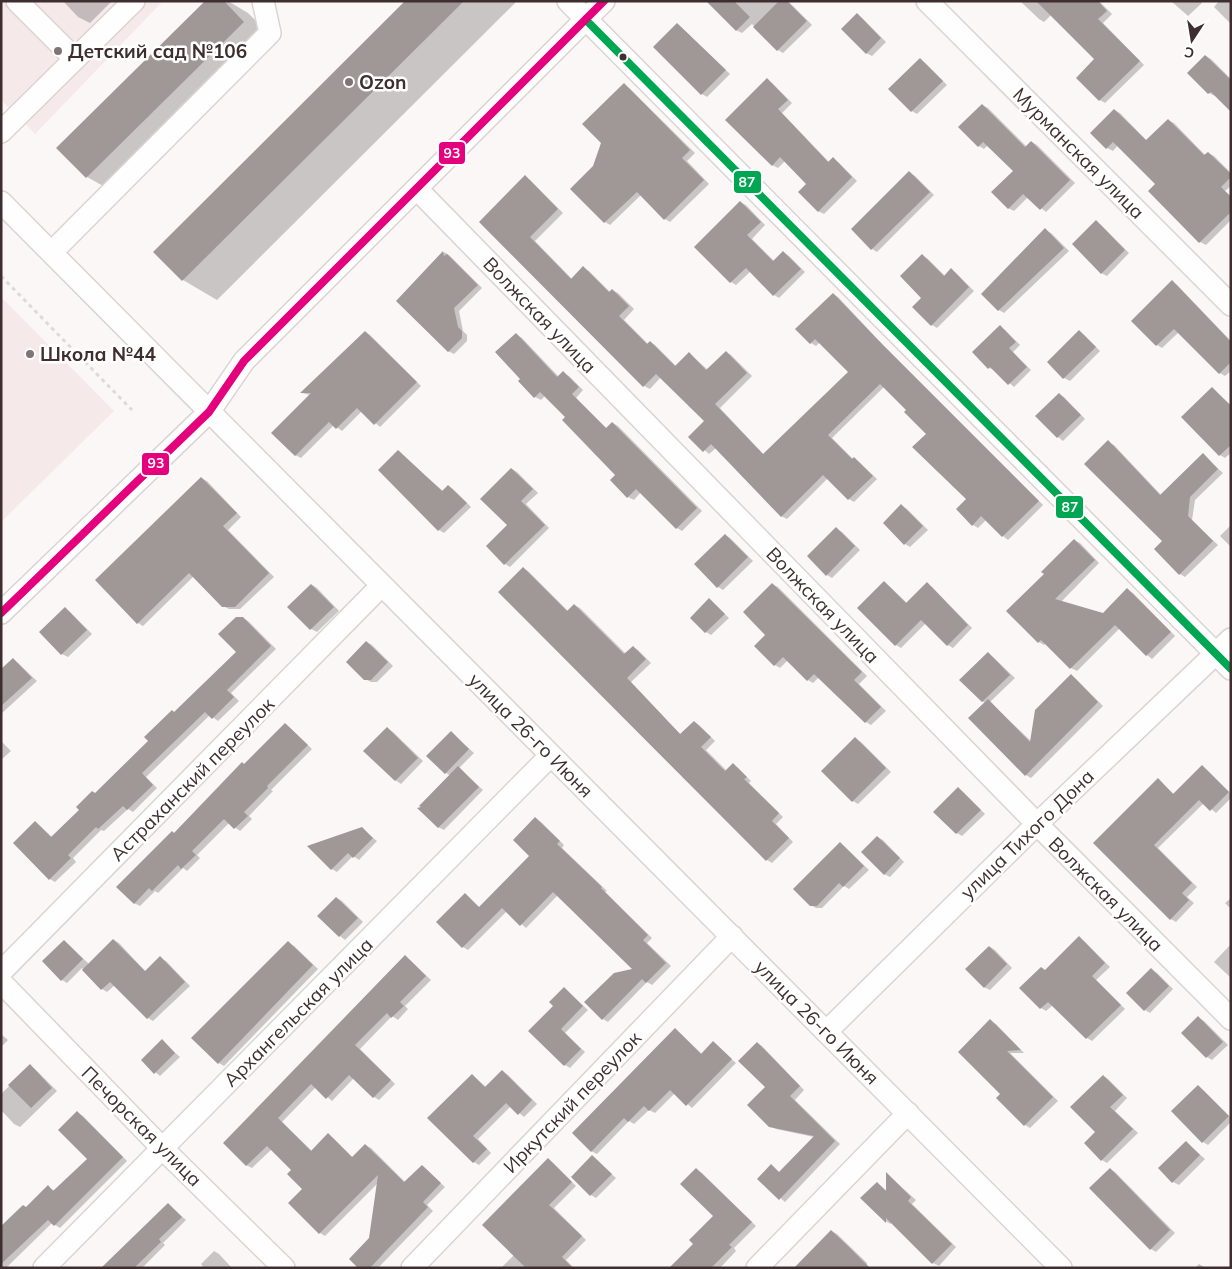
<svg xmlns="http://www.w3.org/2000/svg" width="1232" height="1269" viewBox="0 0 1232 1269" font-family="Mulish,sans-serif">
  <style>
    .built { fill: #f6e9ea }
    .shadow { fill: #0003 }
    .building { fill: #a09797 }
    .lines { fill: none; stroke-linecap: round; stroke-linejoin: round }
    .minor-casing { stroke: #dcd3d3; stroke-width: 24 }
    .path { stroke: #dcdada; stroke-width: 3; stroke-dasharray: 4 4; stroke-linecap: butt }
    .minor { stroke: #fffefe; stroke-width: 21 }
    .bus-1-casing { stroke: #fff; stroke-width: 11 }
    .bus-2-casing { stroke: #fff; stroke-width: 11 }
    .bus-1 { stroke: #00a651; stroke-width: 8 }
    .bus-2 { stroke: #e5007d; stroke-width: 8 }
    .poi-dot { fill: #807475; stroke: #fff; stroke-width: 2 }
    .bus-dot { fill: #3e2e2f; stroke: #fff; stroke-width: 2 }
    .labels { text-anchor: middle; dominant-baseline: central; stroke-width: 5; stroke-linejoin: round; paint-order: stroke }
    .poi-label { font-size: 19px; font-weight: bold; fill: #3e2e2f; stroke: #fff; text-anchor: start }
    .street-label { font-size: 19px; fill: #3e2e2f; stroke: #fff }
    .line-badge { stroke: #fff; stroke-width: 2 }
    .badge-label { font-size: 14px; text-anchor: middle; font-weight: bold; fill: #fff }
  </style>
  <rect width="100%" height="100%" fill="#fcf7f7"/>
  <!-- built -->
  <path class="built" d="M1 1H163L35 134 1 100Z
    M1 297 114 411 1 522Z"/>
  <!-- shadow -->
  <path class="shadow" d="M63 1H112L90 23 78 17Z
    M207 1H228L248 13 277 42 121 196 87 177Z
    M407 1H517L217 300 183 280 154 252Z
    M707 1H788L812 25 783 53 778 50 752 24 742 33 736 30Z
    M1020 1H1099L1112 14 1103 23 1144 65 1105 103 1100 100 1096 60 1051 15 1044 22 1039 19Z
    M1171 1H1200L1202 3 1188 16Z
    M1219 1H1231V24L1214 7Z
    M857 14 862 18 886 42 872 56 866 53Z
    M677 25 682 28 730 74 707 97 702 94Z
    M1206 56 1211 59 1231 79V110L1216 95 1215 96 1209 93Z
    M920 60 925 63 947 85 917 114 912 111 890 89Z
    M767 80 772 83 792 103 782 113 829 162 833 159 838 162 857 181 824 214 818 211 808 184 785 161 778 168 772 165Z
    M624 85 629 88 695 153 687 161 709 184 670 222 665 219 641 195 610 225 605 222 572 189 594 166Z
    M982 105 988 108 1027 147 1032 142 1037 145 1075 183 1046 212 1028 197 1014 211 1008 208 1014 171 988 145 984 149 979 146 960 127Z
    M1114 110 1120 113 1147 141 1168 120 1174 123 1206 156 1208 153 1214 156 1231 173V186L1225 191 1231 196V220L1206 245 1200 242 1157 184 1118 145 1113 151 1107 148 1092 133Z
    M910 173 915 176 934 195 877 252 872 249Z
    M525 177 530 180 563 213 535 241 572 279 583 268 589 271 610 292 612 290 618 293 634 309 624 320 648 344 650 342 655 345 677 367 690 354 708 370 726 352 731 355 752 376 720 408 764 455 849 372 820 342 816 346 811 343 833 294 838 297 883 345 1043 505 1008 540 1003 536 986 520 978 528 973 525 968 499 928 434 908 410 884 387 832 438 853 459 859 462 877 479 854 502 849 499 828 478 787 519 781 516 716 448 709 454 690 437 706 421 661 377 650 389 644 386 481 222Z
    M740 202 746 205 765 225 752 239 775 262 784 253 789 256 805 272 779 298 774 295 751 271 736 285 731 282 696 247Z
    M1096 222 1101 225 1129 253 1107 276 1101 273Z
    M1045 230 1051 233 1069 251 1004 313 999 310 983 294Z
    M444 252 449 255 482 288 459 311 463 331 467 335V341L454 354 448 351 398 301Z
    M923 256 928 259 945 276 951 270 956 273 974 291 937 328 932 325 923 298Z
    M1172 282 1177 285 1231 341V371L1225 376 1220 373 1179 332 1162 348 1157 345Z
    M1000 327 1005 330 1020 345 1013 352 1031 370 1014 387 995 370 989 368Z
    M365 332 370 335 421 386 380 427 362 411 342 431 334 425 301 458 295 455 310 395 302 393Z
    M1079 332 1084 335 1100 351 1070 381 1064 378 1049 362Z
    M516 334 522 338 559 377 563 373 569 376 583 390 576 398 607 429 613 423 618 426 702 511 682 531 677 528 641 492 634 500 628 497 612 480 617 475 567 417 545 396 541 400 535 397 520 381 522 379Z
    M1212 389 1231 405V453L1225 458 1220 455 1183 417Z
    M1059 394 1064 397 1085 419 1063 441 1058 437 1037 416Z
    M1108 442 1114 445 1162 496 1203 455 1223 473 1195 500 1192 520 1218 545 1185 577 1180 574 1164 541Z
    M398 452 443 491 448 486 453 489 471 507 444 533 439 530Z
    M512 469 517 472 538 493 526 504 549 528 510 567 505 564Z
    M201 478 207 481 241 517 228 530 274 577 240 609H229L223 606 194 576 143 626 138 623Z
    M902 506 907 509 928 530 910 547 905 544Z
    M1231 525V547L1220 536Z
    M836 529 842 532 860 550 832 578 827 575Z
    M725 535 730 538 753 561 723 590 718 587 696 564Z
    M1074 540 1080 543 1099 563 1061 602 1103 614 1127 590 1133 593 1175 636 1152 659 1147 655 1120 628 1077 671 1071 668 1046 643 1044 645 1039 642 1045 574Z
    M523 568 528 571 568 611 574 605 580 608 626 654 633 647 638 650 651 663 631 682 681 735 694 722 699 725 715 741 706 750 727 771 733 765 738 768 751 781 749 783 783 817 776 824 793 842 772 863 767 860Z
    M884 583 889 586 907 603 927 584 932 587 972 628 953 648 948 645 926 623 901 648 896 645Z
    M772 584 778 587 867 676 859 684 886 711 871 725 866 722 819 677 813 683 808 680 788 660 780 668 775 665 767 635Z
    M312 585 317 588 339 611 317 632 311 629 289 607Z
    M710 600 729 618 711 635 706 632 692 618Z
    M65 609 70 612 92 634 68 657 62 654 41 632Z
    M243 618 248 621 276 649 231 693 239 701 218 721 210 715 146 777 157 788 133 812 128 809 104 831 101 830 73 858 76 862 55 882 50 879 37 823 52 837 150 741 175 713 238 652Z
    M367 642 372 645 393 666 377 682H371L365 679Z
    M988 654 993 657 1015 678 990 702 1032 742 1071 676 1076 679 1103 706 1031 778 1026 775 970 718 985 703 982 701Z
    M13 660 18 663 37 681 1 714V671Z
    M285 725 290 728 312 749 271 790 273 791 249 816 252 819 240 831 229 823 197 855 200 858 187 871 183 868 158 893 155 891 140 906 134 903 174 834Z
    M387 728 393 732 423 761 401 784 395 780Z
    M451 733 474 753 459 768 483 790 444 830 438 827 423 807 451 776 446 773Z
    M856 739 861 742 891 772 858 804 853 801Z
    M1 741 11 751 1 760Z
    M1202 767 1207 770 1231 794V798L1216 813 1204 803 1158 848 1197 887 1187 897 1194 903 1176 922 1171 919 1095 843 1158 780 1174 794Z
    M958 789 963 792 985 814 962 836 957 833 935 812Z
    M536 819 541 822 564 845 562 848 607 891 605 892 652 938 647 943 671 966 652 985 647 982 608 1022 603 1019 635 970 558 895 526 928 507 911 468 950 463 947 438 922 465 895 480 908 531 856Z
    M362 829 377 841 359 860 353 856 337 872 332 869 309 847Z
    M877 837 883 840 904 862 890 877 884 874Z
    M840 843 845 847 869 870 849 889 844 886 822 908H816L811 905Z
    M337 898 342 901 363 922 345 940 340 936 319 916Z
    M1231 898V909L1225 903Z
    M1079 938 1084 941 1110 967 1096 980 1125 1009 1092 1041 1087 1038 1053 1005 1046 1011 1041 1008 1021 988 1046 971Z
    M114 940 119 943 146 972 160 958 166 961 190 986 153 1021 148 1018 115 985 107 992 102 989 82 968 67 983 62 980 64 941 69 945 89 964Z
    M288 943 294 946 318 969 224 1066 219 1063Z
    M1231 944V978L1214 962Z
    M990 947 995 950 1012 968 990 990 984 987Z
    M405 957 410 960 431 980 405 1006 408 1009 398 1020 392 1016 360 1049 395 1084 379 1100 374 1097 354 1078 332 1101 316 1087 282 1122 312 1151 328 1135 333 1138 353 1158 365 1145 371 1148 406 1183 422 1166 445 1187 427 1205 433 1211 378 1268H360L370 1239 378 1183 325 1236 320 1233 304 1189 293 1170 272 1149 252 1168 246 1165 225 1143Z
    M1152 970 1157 973 1173 989 1150 1013 1145 1010Z
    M564 988 588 1010 565 1033 585 1052 570 1068 565 1065 555 1006Z
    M1199 1018 1204 1021 1228 1045 1212 1060 1207 1057 1183 1033Z
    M990 1021 996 1024 1024 1053H1010L1058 1101 1030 1128 1025 1125 1002 1094Z
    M675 1030 680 1033 702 1054 713 1043 736 1063 692 1108 675 1093 655 1113 649 1110 634 1124 629 1121 597 1154 591 1151Z
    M1 1034 8 1040 1 1047Z
    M162 1041 180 1057 160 1076 155 1072Z
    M757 1043 762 1046 804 1090 795 1100 840 1144 785 1202 759 1179 771 1166 780 1173 814 1137 776 1129 770 1126 766 1087Z
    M30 1066 35 1069 57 1091 20 1127 14 1124 1 1110V1094Z
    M502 1071 508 1075 537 1104 524 1117 511 1106 478 1139 491 1153 479 1165 474 1162 429 1118 473 1076 487 1088Z
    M1103 1076 1108 1079 1127 1098 1115 1111 1138 1133 1107 1163 1102 1160 1097 1132Z
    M1198 1087 1203 1090 1231 1118V1122L1208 1145 1203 1142Z
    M77 1113 83 1116 127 1161 60 1228 52 1223 6 1268H1V1228L26 1208 48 1187 55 1191 89 1159Z
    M1186 1142 1205 1159 1179 1185 1173 1182Z
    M593 1157 616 1178 596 1198 591 1195Z
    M548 1160 553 1163 576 1186 554 1208 586 1240 566 1260 574 1268H501L514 1255Z
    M1110 1169 1115 1172 1175 1233 1156 1252 1151 1249Z
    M696 1170 702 1173 756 1226 734 1248 736 1251 720 1268H671L695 1244 715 1216Z
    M887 1174 916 1200 912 1204 956 1247 939 1266 933 1263 891 1222V1224L887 1222 862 1198 877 1183 887 1191Z
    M168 1204 186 1220 163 1243 165 1245 142 1268H103Z
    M831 1231 837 1234 867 1263V1268Z
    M214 1251 219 1254 232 1268H204L201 1264Z
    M1199 1264 1204 1267 1205 1268H1195Z"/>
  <!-- building -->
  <path class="building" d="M205 1H224L244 22 86 178 56 148Z
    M405 1H464L182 281 153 252Z
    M706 1H734L750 17 736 31Z
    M779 1H787L807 21 777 51 753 27Z
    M1036 1H1098L1107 11 1098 19 1140 61 1099 101 1076 78 1094 59Z
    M857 13 881 38 866 54 841 29Z
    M677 23 726 70 701 95 653 47Z
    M1205 55 1231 80V112L1211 92 1208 94 1187 73Z
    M920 58 943 81 911 112 888 89Z
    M767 78 788 100 778 109 828 162 833 157 852 177 818 212 798 192 806 184 780 157 772 166 725 120Z
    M624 83 690 150 682 158 704 180 664 220 637 192 604 223 570 189 593 166 601 143 582 124Z
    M982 104 1025 147 1031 141 1070 180 1040 210 1023 194 1008 209 991 192 1013 171 983 142 978 147 958 127Z
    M1114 109 1146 140 1168 119 1204 155 1208 152 1231 174V177L1221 187 1231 197V212L1199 243 1148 191 1155 184 1113 142 1106 149 1090 133Z
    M909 171 930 192 871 250 851 229Z
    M525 175 558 209 530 237 571 279 583 266 609 292 612 289 629 306 619 316 647 344 650 341 675 366 689 352 706 370 726 351 747 373 715 404 763 454 848 372 815 339 810 344 795 329 833 293 878 340 1039 501 1002 537 981 516 972 526 956 509 966 499 912 447 926 434 904 412 906 410 880 384 828 435 852 459 854 457 873 476 848 500 823 475 781 517 711 444 703 452 688 437 704 421 656 374 643 387 479 222Z
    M740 201 761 222 747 235 773 261 783 251 801 269 773 296 746 268 730 283 694 247Z
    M1096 220 1125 250 1101 274 1072 244Z
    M1045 228 1064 248 998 311 981 294Z
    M443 251 444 256 447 254 478 285 454 308 458 327 462 331V338L448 352 396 301Z
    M922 254 944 276 951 268 969 287 931 326 912 307 921 298 900 276Z
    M1172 280 1231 342V362L1219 374 1174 329 1156 346 1131 321Z
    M1000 325 1016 342 1009 348 1027 367 1008 385 990 367 988 369 972 352Z
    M1079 330 1096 347 1063 379 1047 362Z
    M365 331 417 382 374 425 357 408 336 429 329 422 295 456 271 433 311 393H300Z
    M516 333 557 377 563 371 579 387 572 394 606 428 612 422 697 508 676 529 636 489 627 498 610 480 615 475 562 420 565 417 540 392 534 398 518 381 520 379 495 352Z
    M1212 387 1231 406V445L1219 456 1181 417Z
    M1059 393 1081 415 1057 438 1035 416Z
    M1108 440 1160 495 1203 453 1218 469 1190 497 1188 516 1213 541 1179 575 1154 549 1162 541 1084 464Z
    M398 450 442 491 448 485 467 503 438 531 378 470Z
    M511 468 533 489 521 501 545 525 504 565 486 546 507 525 480 499Z
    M201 477 237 513 223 526 269 573 235 607H222L189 573 137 624 95 580Z
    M901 504 923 526 904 545 883 523Z
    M836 527 855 546 826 576 807 556Z
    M725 534 748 557 717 588 694 564Z
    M1074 539 1095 560 1055 599 1103 613 1127 588 1171 632 1146 656 1115 625 1070 669 1041 640 1038 643 1006 611 1044 574 1041 572Z
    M523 567 567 611 574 604 624 654 633 646 646 659 627 678 680 734 694 721 711 737 701 747 725 771 733 763 747 777 744 779 779 813 772 821 789 838 766 861 498 592Z
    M884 581 906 603 927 582 968 625 947 646 921 620 895 646 857 608Z
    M772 583 862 672 854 680 881 707 865 723 814 674 807 681 783 657 774 666 754 646 765 635 743 612Z
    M311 584 334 607 310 630 287 607Z
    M709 598 725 614 705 633 690 618Z
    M65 607 87 630 61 655 39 632Z
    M236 617H243L271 646 227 690 234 697 212 719 205 712 142 773 153 785 127 810 123 806 98 829 96 827 68 855 71 858 49 880 13 843 35 821 51 837 79 810 76 807 92 791 95 793 148 741 144 737 172 710 174 712 236 652 218 634Z
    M366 641 388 662 371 680H364L346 662Z
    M988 652 1010 675 982 702 959 680Z
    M13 658 32 678 1 706V669Z
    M1071 674 1098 702 1025 776 968 718 988 699 1030 742 1035 710Z
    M285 723 308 745 267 786 268 788 244 812 248 816 234 829 224 819 192 851 196 855 181 869 178 865 152 891 149 888 134 904 116 887 172 831 174 833 242 762 244 764Z
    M387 727 418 758 395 781 363 751Z
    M451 731 469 749 445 774 426 756Z
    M855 737 886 768 852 802 821 771Z
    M1202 765 1229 792 1210 811 1199 800 1154 845 1192 883 1182 893 1189 900 1170 920 1093 843 1158 778 1173 794Z
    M458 766 479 787 438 828 417 808 421 807 419 806Z
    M958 787 981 810 956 834 933 812Z
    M535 817 560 841 557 844 602 887 601 888 648 935 643 940 666 963 646 983 642 979 602 1020 584 1002 614 973 632 969 553 892 520 926 502 908 462 948 436 922 465 893 479 907 529 856 513 840Z
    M362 827 373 838 353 858 348 853 331 870 307 846Z
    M877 836 900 858 884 875 861 852Z
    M840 842 864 866 843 887 839 883 817 906H810L793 889Z
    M336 897 358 918 339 937 317 916Z
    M1079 936 1105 963 1092 976 1121 1005 1086 1039 1048 1002 1040 1009 1019 988 1041 967 1045 970Z
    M113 939 145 971 160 956 185 982 147 1019 110 982 101 990 82 970Z
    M64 940 83 959 61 981 42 961Z
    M288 941 313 965 218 1064 191 1038Z
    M989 946 1007 964 984 988 965 969Z
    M405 955 426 976 400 1002 404 1006 391 1018 387 1013 355 1045 391 1080 373 1098 349 1075 326 1099 311 1084 278 1118 311 1151 328 1133 352 1157 365 1144 404 1182 422 1165 441 1183 423 1202 428 1207 384 1253 370 1268H358L349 1259 369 1238 378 1175 319 1234 288 1203 302 1189 287 1174 291 1170 267 1146 246 1166 223 1143Z
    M1151 968 1169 986 1144 1011 1126 993Z
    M564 987 583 1006 561 1029 581 1049 564 1066 528 1031 553 1006 549 1002Z
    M1198 1016 1223 1042 1206 1058 1181 1033Z
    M990 1019 1021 1050 1007 1051 1053 1097 1024 1126 996 1098 1000 1094 958 1052Z
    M675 1028 701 1054 713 1041 732 1059 686 1106 670 1090 649 1111 644 1106 628 1122 624 1118 591 1152 572 1133Z
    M162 1039 175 1053 154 1074 141 1060Z
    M757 1042 800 1086 790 1096 835 1141 779 1200 757 1179 771 1164 779 1172 814 1136 769 1127 747 1105 765 1087 738 1061Z
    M30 1064 52 1088 31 1108 8 1085Z
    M502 1070 532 1100 518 1115 506 1103 473 1136 487 1149 473 1163 427 1118 472 1074 485 1087Z
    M1103 1075 1123 1095 1110 1107 1133 1129 1101 1161 1084 1143 1095 1132 1070 1107Z
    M1198 1085 1229 1116 1202 1143 1171 1111Z
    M77 1111 123 1157 54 1226 48 1220 1 1264V1226L23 1205 26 1207 48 1185 53 1191 87 1159 58 1130Z
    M1186 1141 1200 1155 1172 1183 1158 1168Z
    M592 1155 612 1174 590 1196 571 1177Z
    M548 1158 572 1182 549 1205 582 1236 562 1257 573 1268H526L482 1225Z
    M696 1168 752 1222 729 1245 732 1247 711 1268H669L693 1244 689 1240 713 1216 680 1184Z
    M1110 1168 1170 1230 1150 1250 1089 1188Z
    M886 1172 911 1197 908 1201 952 1244 932 1264 886 1218V1223L860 1198 877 1182 886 1191Z
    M168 1203 182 1217 159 1239 161 1242 134 1268H101Z
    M831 1230 850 1248 870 1268H794Z"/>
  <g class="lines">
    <!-- minor casing -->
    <g class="minor-casing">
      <path id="minor" d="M17 1 75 59 134 1
        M568 1 1231 669
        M927 1 1231 305
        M1 132 75 59
        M417 189 1037 824 1231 1019
        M1 202 1061 1268
        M52 252 270 33 263 1
        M1 613 209 412 244 361 604 1
        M1 972 382 585
        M1 982 162 1148 284 1268
        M826 1032 1037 824 1231 639
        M44 1268 551 755
        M412 1268 732 936
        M757 1268 908 1113"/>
    </g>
    <!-- path -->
    <path class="path" d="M1 276 132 410"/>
    <!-- minor -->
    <use href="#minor" class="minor"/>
    <!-- bus-1 casing -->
    <g class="bus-1-casing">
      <path id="bus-1" d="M586 20 1231 669"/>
    </g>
    <!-- bus-2 casing -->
    <g class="bus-2-casing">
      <path id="bus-2" d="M1 613 209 412 244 361 604 1"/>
    </g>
    <!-- bus-1 -->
    <use href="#bus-1" class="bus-1"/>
    <!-- bus-2 -->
    <use href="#bus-2" class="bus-2"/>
  </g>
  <!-- markers -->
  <g class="poi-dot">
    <circle cx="58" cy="51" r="5"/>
    <circle cx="349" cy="82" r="5"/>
    <circle cx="30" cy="354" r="5"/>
  </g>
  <circle class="bus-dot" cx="623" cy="57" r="4.5"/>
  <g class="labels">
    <!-- poi labels -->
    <g class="poi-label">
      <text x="68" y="51">Детский сад №106</text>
      <text x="359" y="82">Ozon</text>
      <text x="40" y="354">Школа №44</text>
    </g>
    <!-- street labels -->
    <g class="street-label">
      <text transform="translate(1079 153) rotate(45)">Мурманская улица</text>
      <text transform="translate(540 315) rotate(46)">Волжская улица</text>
      <text transform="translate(823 605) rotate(46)">Волжская улица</text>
      <text transform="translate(531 735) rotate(45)">улица 26-го Июня</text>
      <text transform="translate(192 779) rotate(-45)">Астраханский переулок</text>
      <text transform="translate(1027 834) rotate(-44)">улица Тихого Дона</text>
      <text transform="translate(1106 894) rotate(45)">Волжская улица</text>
      <text transform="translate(298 1012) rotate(-45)">Архангельская улица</text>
      <text transform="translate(817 1022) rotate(45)">улица 26-го Июня</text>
      <text transform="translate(572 1102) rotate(-46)">Иркутский переулок</text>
      <text transform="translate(142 1126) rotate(45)">Печорская улица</text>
    </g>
  </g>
  <g class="line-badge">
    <rect x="438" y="141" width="28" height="24" rx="5" fill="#e5007d"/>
    <rect x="733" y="170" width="29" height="24" rx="5" fill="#00a651"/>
    <rect x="141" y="452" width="29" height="24" rx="5" fill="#e5007d"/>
    <rect x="1055" y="495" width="29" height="24" rx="5" fill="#00a651"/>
  </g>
  <g class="badge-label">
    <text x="452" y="158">93</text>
    <text x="747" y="187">87</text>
    <text x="156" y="468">93</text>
    <text x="1070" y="512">87</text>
  </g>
  <!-- border -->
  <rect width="1232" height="1269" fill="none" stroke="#3e2e2f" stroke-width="5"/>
  <!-- north arrow -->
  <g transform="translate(1192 40) rotate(192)" stroke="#ffffff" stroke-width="4" paint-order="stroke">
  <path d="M0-4L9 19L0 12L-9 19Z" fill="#3e2e2f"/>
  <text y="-8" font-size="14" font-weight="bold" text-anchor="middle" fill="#3e2e2f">С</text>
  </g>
</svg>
